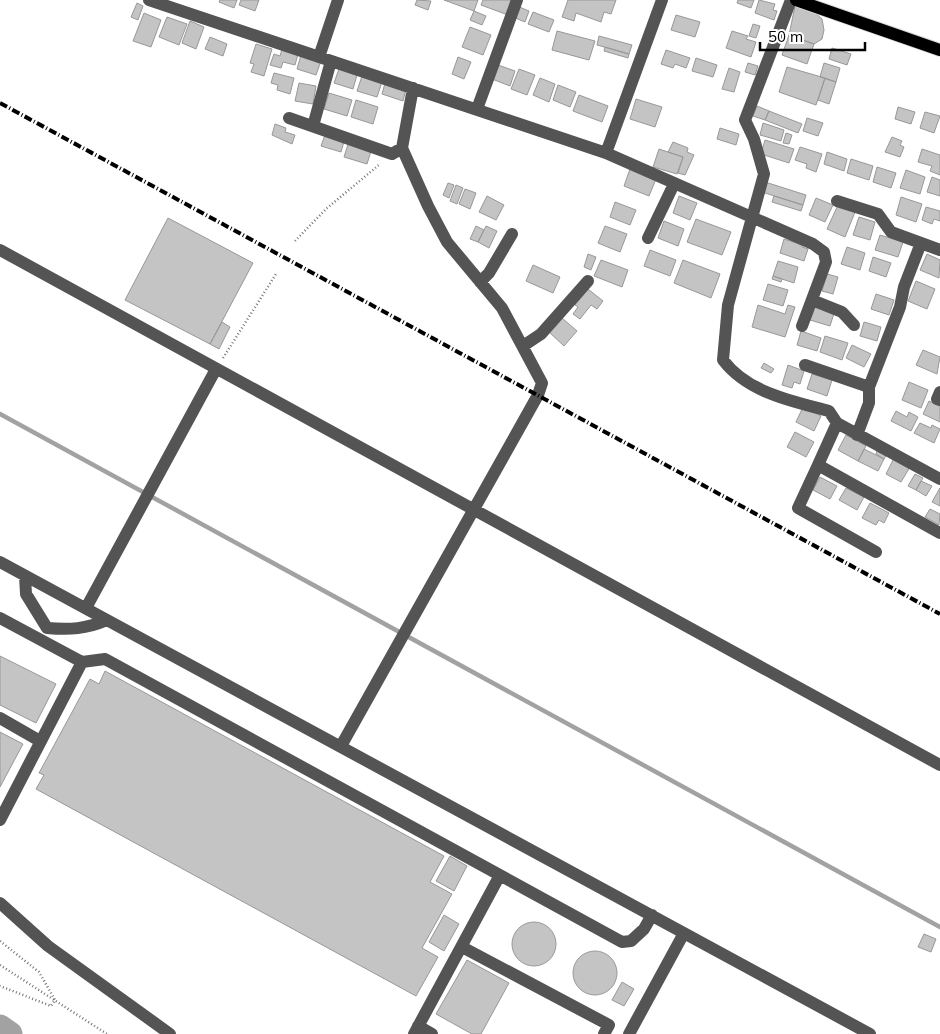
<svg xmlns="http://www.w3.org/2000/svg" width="940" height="1034" viewBox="0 0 940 1034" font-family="Mulish,sans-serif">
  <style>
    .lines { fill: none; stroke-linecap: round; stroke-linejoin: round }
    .stream { stroke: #a2a2a2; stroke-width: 4.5 }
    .river { stroke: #a2a2a2; stroke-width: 25 }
    .building { fill: #c4c4c4; stroke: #989898 }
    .major-casing { stroke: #dbdbdb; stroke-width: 14 }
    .path { stroke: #767676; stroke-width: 2.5; stroke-dasharray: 1 2.5; stroke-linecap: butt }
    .minor { stroke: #545454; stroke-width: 12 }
    .major { stroke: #000; stroke-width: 12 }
    .rail { stroke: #000; stroke-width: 4; stroke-dasharray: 8 2.5 1 2.5; stroke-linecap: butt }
  </style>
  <rect width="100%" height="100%" fill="#fff"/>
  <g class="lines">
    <!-- stream -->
    <path class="stream" d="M0 414 940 927"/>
    <!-- river -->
    <path class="river" d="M0 1027 10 1034"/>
  </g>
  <!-- building -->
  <path class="building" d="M220 0H237L234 8 219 2Z
    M241 0H259L255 11 239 5Z
    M417 0 431 1 428 10 415 5Z
    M444 0H478L474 11Z
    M483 0H514L508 15 481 5Z
    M568 0H616L611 14 604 12 601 22 576 13 574 21 562 17Z
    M738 0H754L751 8 737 3Z
    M759 0 775 4 773 10 777 11 774 20 755 13Z
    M137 3 143 6 138 20 131 17Z
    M517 6 529 11 525 22 513 17Z
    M795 6 814 12 822 19 824 30 822 39 814 44 789 35Z
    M474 11 486 16 482 25 470 20Z
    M533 12 554 20 549 32 528 24Z
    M144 13 161 20 151 47 133 41Z
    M676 15 700 22 695 37 671 30Z
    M167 17 187 24 179 45 159 37Z
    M190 21 204 27 196 49 182 43Z
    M753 24 760 26 756 38 749 36Z
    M470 27 491 35 483 55 462 47Z
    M557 31 595 41 589 60 552 50Z
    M732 31 748 36 746 39 756 42 751 57 726 48Z
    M789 35 814 44 807 64 782 55Z
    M599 36 632 45 629 54 597 45Z
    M210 37 227 44 223 56 205 49Z
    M256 44 272 49 264 76 251 72 254 64 250 63Z
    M605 47 629 54 628 58 604 51Z
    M832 48 851 54 847 65 829 59Z
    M282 49 298 54 295 65 283 62 281 68 270 65 274 54 280 56Z
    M666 50 690 58 686 68 675 64 673 68 661 64Z
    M301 55 321 61 316 75 297 69Z
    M458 57 471 62 464 79 452 74Z
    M696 58 717 65 713 77 692 71Z
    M748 63 758 66 755 75 745 72Z
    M824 63 840 68 836 82 820 77Z
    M498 65 515 71 510 86 492 79Z
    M787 67 825 78 816 105 779 92Z
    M729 68 740 72 734 92 722 89Z
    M339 69 357 75 353 89 334 83Z
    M519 69 535 75 527 95 511 89Z
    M274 73 294 78 290 94 277 90 278 85 271 83Z
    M362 76 382 82 377 97 357 91Z
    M540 78 555 84 549 102 533 95Z
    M825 78 836 82 829 104 818 100Z
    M299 83 316 86 313 104 295 101Z
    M385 83 406 89 403 101 382 94Z
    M558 85 576 92 570 107 553 100Z
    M329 93 352 100 347 116 324 109Z
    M579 95 608 106 602 122 573 111Z
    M636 99 662 107 655 127 630 119Z
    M356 100 378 107 373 124 351 117Z
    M757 106 769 111 765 120 753 116Z
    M898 107 915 112 911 124 895 119Z
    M769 111 802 124 798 133 765 120Z
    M925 112 940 116 934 133 920 128Z
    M807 118 823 123 818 136 803 131Z
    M763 123 784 130 781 141 760 135Z
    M275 124 286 128 285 132 295 135 292 144 272 135Z
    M720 128 739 134 736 145 717 139Z
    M326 132 345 138 341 152 321 146Z
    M786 133 792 135 789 144 783 143Z
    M892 137 902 141 900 145 904 147 900 157 885 152Z
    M765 140 794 149 789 163 761 154Z
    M349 141 372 148 367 164 344 157Z
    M673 142 688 148 687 152 694 155 685 175 678 173 683 157 668 152Z
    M800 147 822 154 816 172 806 168 807 164 795 160Z
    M659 149 683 157 677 174 653 167Z
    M922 149 940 155V175L930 171 932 166 918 162Z
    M827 152 847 159 844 171 824 164Z
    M851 159 873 166 869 180 847 173Z
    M877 167 896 173 891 188 873 182Z
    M630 169 656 179 649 196 624 186Z
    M906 170 925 177 920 194 900 188Z
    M932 177 940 180V196L927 192Z
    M765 182 806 195 803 205 762 192Z
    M448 183 454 185 449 198 443 195Z
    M456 185 463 188 457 204 450 201Z
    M465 189 476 193 470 209 459 204Z
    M487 196 504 205 496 220 479 212Z
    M679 196 697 203 690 220 673 213Z
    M774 196 803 205 801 211 772 202Z
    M901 197 922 204 916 222 896 215Z
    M816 198 833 205 825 222 809 215Z
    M615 202 636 210 630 225 610 217Z
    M838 205 855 212 845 237 827 229Z
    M926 207 940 211V221L934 219 932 224 922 220Z
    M859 217 875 222 870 240 853 235Z
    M168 218 253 263 210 344 125 300Z
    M696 219 731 232 722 255 687 242Z
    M664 221 684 229 678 246 658 238Z
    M476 226 484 230 478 242 470 239Z
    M486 226 497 231 489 248 478 242Z
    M605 226 627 234 620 252 598 243Z
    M880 235 903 242 898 257 875 250Z
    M784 239 803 245 802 247 808 249 804 261 780 253Z
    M847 247 865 253 860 270 841 264Z
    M650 250 676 260 670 276 644 266Z
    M588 254 596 257 591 270 584 267Z
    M927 254 940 260 939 278 920 270Z
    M873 257 891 263 886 277 869 271Z
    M601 260 628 270 622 287 594 276Z
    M683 260 720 274 711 298 674 283Z
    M778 261 798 267 794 283 773 276Z
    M533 265 560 277 553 293 526 281Z
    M827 274 838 277 833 294 822 291Z
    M773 276 782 279 781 282 772 279Z
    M916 281 935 289 927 309 908 301Z
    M768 284 788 290 783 306 763 300Z
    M588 289 603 301 597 309 591 305 580 319 573 314 578 307 575 305Z
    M876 294 894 300 889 315 871 309Z
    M815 304 835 310 830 326 810 320Z
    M758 305 785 314 788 305 795 307 785 337 752 327Z
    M562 318 577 331 564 346 549 332Z
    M222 322 230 327 219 349 210 344Z
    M864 322 881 327 877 341 860 336Z
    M801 331 821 338 817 351 797 345Z
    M825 336 848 343 842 360 820 352Z
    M852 345 871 354 864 367 846 358Z
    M923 350 940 357 937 374 916 365Z
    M764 363 774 369 771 373 761 368Z
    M788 365 804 371 800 384 794 382 792 388 782 385Z
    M812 374 832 380 827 396 807 389Z
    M909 382 928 390 921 408 902 400Z
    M929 401 940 406V422L923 414Z
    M803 407 821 416 814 431 796 422Z
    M896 411 907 417 909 412 918 417 911 431 891 421Z
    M920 423 931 428 932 425 940 429 934 443 914 433Z
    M795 432 814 442 806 457 787 447Z
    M846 435 866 446 858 461 838 450Z
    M864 449 884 459 878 471 858 461Z
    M877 451 886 456 884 459 876 454Z
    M894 458 910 467 901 482 886 474Z
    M915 474 923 478 916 490 908 486Z
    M820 477 837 486 830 499 813 490Z
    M921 481 932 486 926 496 916 490Z
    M846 488 864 497 857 510 839 500Z
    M940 488V506L932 502Z
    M870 503 889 513 884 523 879 520 876 525 862 518Z
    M930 509 940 514 939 525 925 517Z
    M0 656 56 684 36 723 0 705Z
    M105 671 444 856 430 882 452 894 422 948 438 957 416 996 36 789 44 775 39 773 90 679 99 684Z
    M0 732 23 744 0 787Z
    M450 856 467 866 454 891 436 881Z
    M444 915 459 924 444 951 429 942Z
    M512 944a22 22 0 1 1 44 0a22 22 0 1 1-44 0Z
    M924 934 936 939 931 952 918 947Z
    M573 973a22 22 0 1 1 44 0a22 22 0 1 1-44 0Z
    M467 960 509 983 481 1034H472L436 1014Z
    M622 982 634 989 624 1006 612 1000Z"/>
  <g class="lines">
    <!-- major casing -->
    <g class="major-casing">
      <path id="major" d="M796 0 940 50"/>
    </g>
    <!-- path -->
    <path class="path" d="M295 241 326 209 380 164
      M223 358 276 274
      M0 941 39 972 55 1000 51 1006 0 986
      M0 965 107 1034"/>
    <!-- minor -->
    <path class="minor" d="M149 0 606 153 813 244 824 252 826 262 802 326
      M791 0 745 120 754 139 764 174 728 305 723 360C748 393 792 401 829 411L837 423 940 479
      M319 57 338 0
      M477 109 517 0
      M289 118 392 154 402 148
      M313 126 331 61
      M606 153 662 0
      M837 201 878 214 891 232 940 250
      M648 238 674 184
      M0 250 940 765
      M480 282 489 273 512 234
      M812 300 842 312 854 325
      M523 346 541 334 588 281
      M805 365 869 387
      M940 392 937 399 940 400
      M837 423 818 465 940 533
      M857 435 869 403V387L900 307 904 287 921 243
      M818 465 798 508 876 552
      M0 562 870 1034
      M25 576 26 594 47 628
      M86 608 216 369
      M0 618 82 662 0 820
      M47 628C70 630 86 629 107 620
      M82 662 105 659 622 942 631 941 644 929 652 915
      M0 718 40 741
      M341 746 538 395 542 383 502 308 447 242 428 206 402 148 413 88
      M0 903 48 946 170 1034
      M462 947 609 1025 604 1034
      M418 1026 432 1034
      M414 1034 500 875
      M629 1034 684 933"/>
    <!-- major -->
    <use href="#major" class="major"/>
    <!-- rail -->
    <path class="rail" d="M0 103 940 614"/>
  </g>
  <!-- scale -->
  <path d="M760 42v8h105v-8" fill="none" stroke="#000000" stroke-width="2.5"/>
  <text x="768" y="42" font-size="15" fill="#000000" stroke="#ffffff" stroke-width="4" paint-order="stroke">50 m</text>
</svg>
